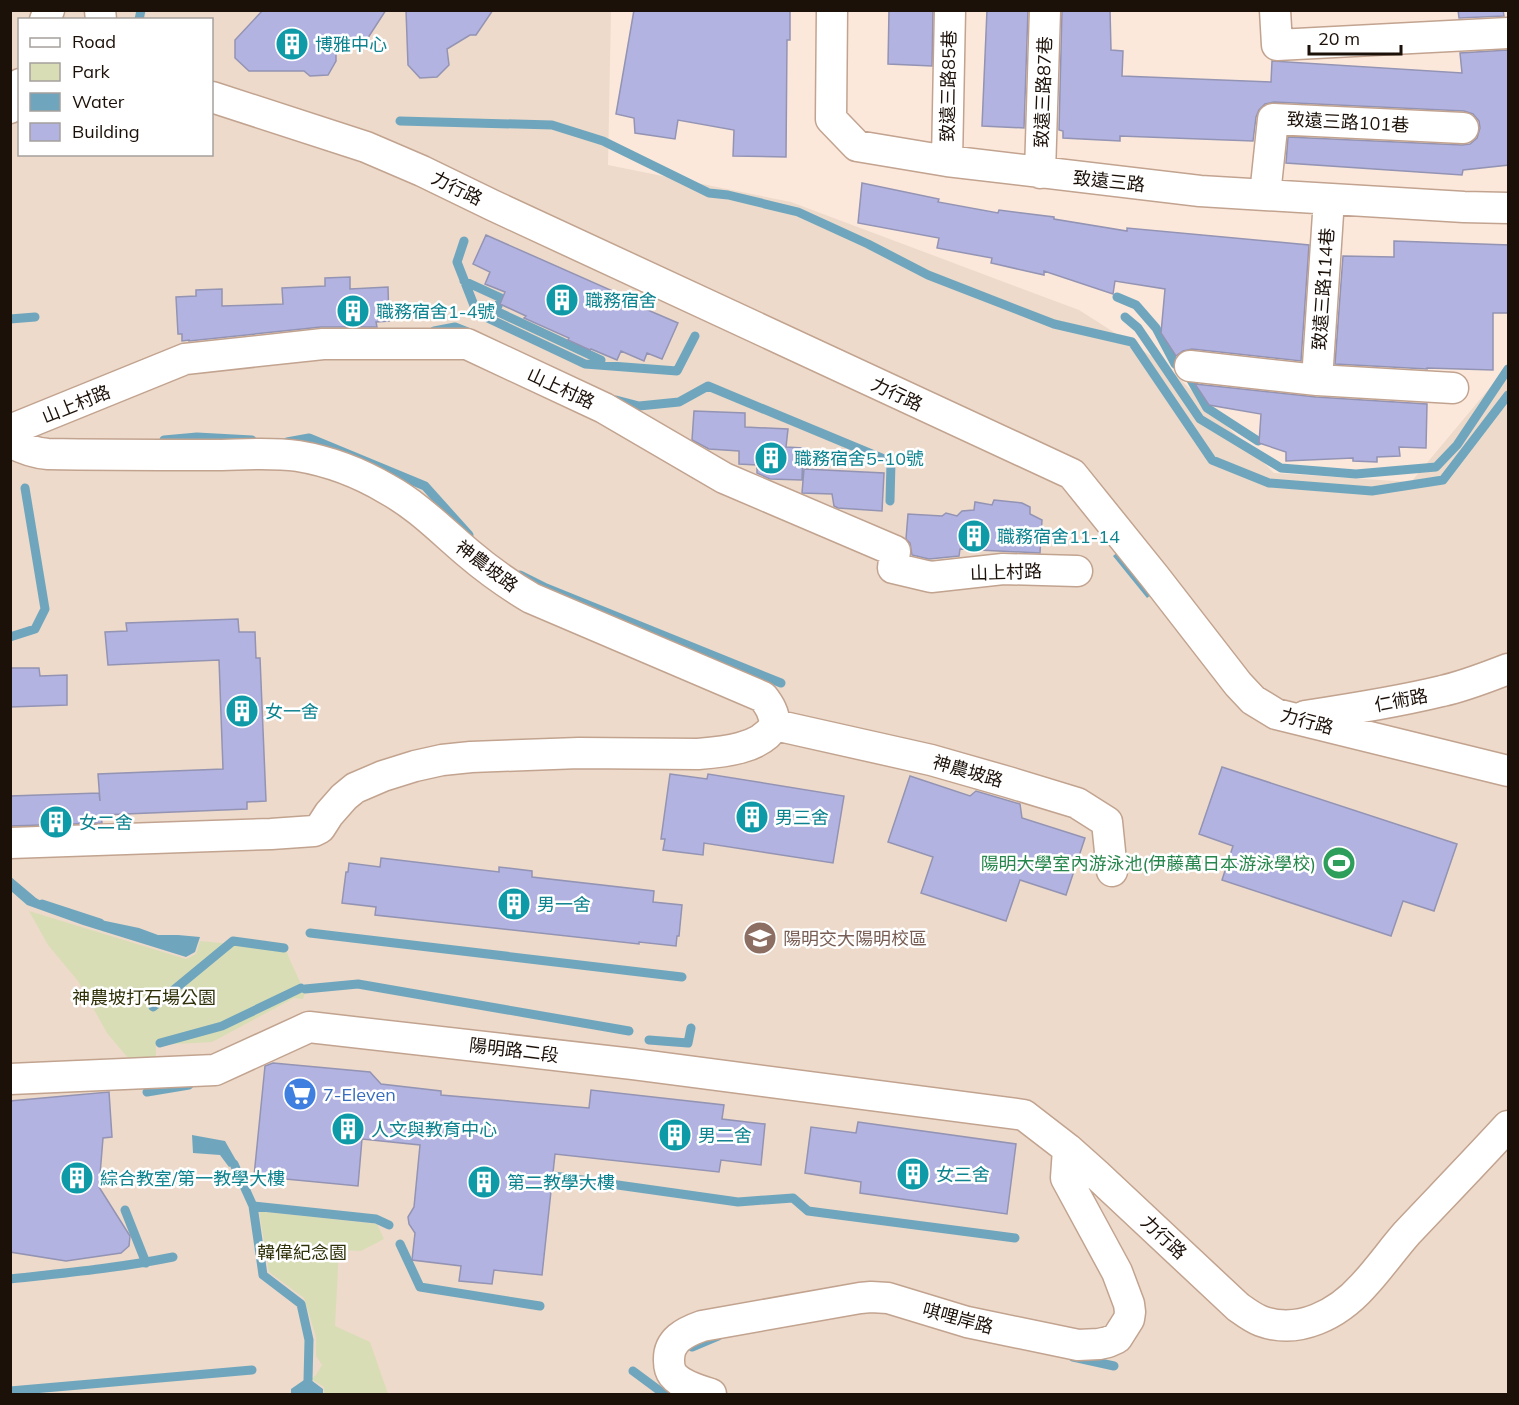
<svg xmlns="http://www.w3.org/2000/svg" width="1519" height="1405" viewBox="0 0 1519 1405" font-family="Mulish,'Noto Sans TC',sans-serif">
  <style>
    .education { fill: #eddaca; fill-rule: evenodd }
    .green { fill: #d9ddb6 }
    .water { fill: #70a6bd }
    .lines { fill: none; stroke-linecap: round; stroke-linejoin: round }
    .stream { stroke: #70a6bd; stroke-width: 9 }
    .building { fill: #b3b3e2; stroke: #9393b3; stroke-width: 1.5 }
    .minor-casing { stroke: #c2a38f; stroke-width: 33 }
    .minor { stroke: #fff; stroke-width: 30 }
    .labels { text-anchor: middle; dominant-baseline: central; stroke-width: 5; stroke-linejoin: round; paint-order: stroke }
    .culture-label { font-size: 18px; fill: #0d838f; stroke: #fff; text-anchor: start }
    .street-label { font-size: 18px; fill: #1c1109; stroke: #fff }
    .leisure-label { font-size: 18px; fill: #27864d; stroke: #fff; text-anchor: end }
    .education-label { font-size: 18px; fill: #785e54; stroke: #fff; text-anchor: start }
    .park-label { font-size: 18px; fill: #303109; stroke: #fff }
    .shop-label { font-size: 18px; fill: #366cbe; stroke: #fff; text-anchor: start }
  </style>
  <rect width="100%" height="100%" fill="#fbe8db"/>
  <!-- education -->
  <path class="education" d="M10 11H611L608 165 791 202 1079 310 1167 366 1274 473 1411 482 1508 366V1394H11ZM20 20H212V154H20Z"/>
  <!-- green -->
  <path class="green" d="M29 911 186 959 196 954 200 941 286 949 289 958 305 993 303 999 294 998 212 1042 156 1045V1059L133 1064 107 1033 78 981 48 945Z
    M259 1211 377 1224 384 1239 361 1251 339 1250 335 1326 370 1342 388 1394H324V1387L311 1379 316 1375 322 1365 316 1356V1337L304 1298 269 1272Z"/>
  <!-- water -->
  <path class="water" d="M1136 538 1169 581 1147 598 1113 556Z
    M11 877 36 898 65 915 84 920 96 919 139 928 158 935H178L200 937 195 952 186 957 83 925 27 905 11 891Z
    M192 1135 225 1141 237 1162 229 1167 220 1155 193 1153Z
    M304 1380H311L323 1389V1394H291V1389Z"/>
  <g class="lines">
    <!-- stream -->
    <path class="stream" d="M139 20 141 10
      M400 121 552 125 603 141 709 193 728 195 798 212 868 244 928 275 1054 324 1132 342 1212 460 1269 483 1372 491 1443 480 1508 395
      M464 241 457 262 477 313 585 364 677 371 695 336
      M464 281 501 298 496 311 601 360
      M1117 297 1136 305 1156 328 1175 364 1187 373 1207 408 1258 441
      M1125 317 1138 328 1200 419 1281 468 1356 474 1436 467 1457 445 1508 369
      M10 319 35 317
      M434 331 455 327 470 333
      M616 400 639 406 679 402 708 386 891 462 890 501
      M164 440 197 437 252 440
      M287 442 309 438 425 486 469 535
      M520 575 546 588 781 683
      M10 637 35 629 45 609 25 488
      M42 904 100 923
      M310 933 682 977
      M305 989 358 984 629 1031
      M153 1007 233 941 284 948
      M649 1040 688 1043 691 1028
      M160 1043 222 1026 301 988
      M147 1092 189 1085
      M234 1164 253 1206 263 1275 301 1304 309 1340 308 1380
      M554 1176 738 1202 793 1198 808 1211 1015 1238
      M253 1206 376 1219 389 1225
      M125 1210 146 1263
      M400 1244 420 1287 540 1306
      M10 1279C65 1273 119 1268 173 1257
      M692 1347 718 1336
      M1073 1357 1114 1366
      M633 1371 664 1394
      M10 1391 252 1370"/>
  </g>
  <!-- building -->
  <path class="building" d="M263 10H386L364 44 336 45V61L328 75 310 76 304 71H249L235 58V40Z
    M406 10H493L476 35H470L447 49 449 65 437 77 420 78 408 65Z
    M634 10H790V40H787L786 157 733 156 734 130 678 120 675 139 635 133 634 118 616 114Z
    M889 10H933L932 66 888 64Z
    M987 10H1028L1024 128 982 126Z
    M1062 10H1110L1111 50 1123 51 1122 76 1271 82 1272 61 1462 73 1460 53 1508 50 1509 165 1463 170 1462 175 1286 163 1288 137 1462 145 1470 144 1477 138 1480 128 1479 121 1473 114 1464 111 1274 102 1265 104 1259 110 1256 117 1253 141 1120 136V141L1063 138V131L1059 130Z
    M1458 10H1503L1504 16 1459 18Z
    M862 183 939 199 938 202 998 213 999 210 1054 217V219L1127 231V228L1309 245 1301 361 1192 349 1183 351 1176 356 1161 333 1165 289 1115 281 1113 294 1044 271V275L991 263 992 258 937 248 939 238 858 223Z
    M486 235 624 296 622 299 678 323 662 359 647 353 644 361 621 351 617 360 591 349 590 350 568 340 569 338 524 318 526 316 500 304 505 292 485 284 490 272 473 264Z
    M1394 241 1509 245V313H1493V370L1427 368V369L1335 364 1343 256 1394 257Z
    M350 277V289L388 287 389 321 376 322 377 327H321L189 341V340L182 341V334H178L176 297 196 296V290L222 289V306L283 304 282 288 325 286V278Z
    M1195 384 1316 397 1427 404 1426 448 1399 447 1400 456 1377 457V462L1353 461V458L1286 461V452L1259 443 1261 414 1209 405Z
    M694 411 745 413V427L788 429 786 447 803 448 802 480 770 479 757 473V465L739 464V451L709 449 692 440Z
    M804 469 884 473 882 511 838 508 834 506 832 494 802 493Z
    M994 500 1022 503 1030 507V514L1042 520 1040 553 960 549 959 556 929 559 912 555 910 543 906 539 908 514 942 516 946 513 957 516 962 511 974 510 975 502 992 505Z
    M238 619 239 632H255L256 658H260L266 801 247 802V809L101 815 102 823 10 826V796L99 793 100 801 98 774 223 769 219 660 108 665 105 632 127 631 126 623Z
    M10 668H39L40 676 67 675V705L10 707Z
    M1222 767 1457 844 1434 911 1403 901 1391 936 1222 880 1233 846 1199 834Z
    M670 774 707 779 708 774 844 796 833 863 704 843 703 855 663 850 665 839H661Z
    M910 776 970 796 976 791 1020 804 1022 818 1085 838 1066 895 1020 880 1006 921 921 893 933 857 888 842Z
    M381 858 499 872V867L532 871V877L654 891 653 902 682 905 679 936H677L676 946 639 942V944L375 915 376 907 342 903 346 872H348L349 863 380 867Z
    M273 1063 370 1072 381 1084 441 1091V1095L589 1108 591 1090 724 1105 722 1119 765 1124 761 1165 721 1160 719 1172 555 1154 542 1275 494 1270 492 1284 459 1281 461 1266 412 1260 415 1233 409 1224 408 1217 414 1207 420 1145 362 1139 358 1186 254 1176 265 1066Z
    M109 1092 112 1137 103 1138 99 1187 130 1236 129 1246 121 1253 66 1261 10 1252V1101Z
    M858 1122 1016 1144 1007 1214 860 1193 861 1182 805 1173 811 1127 856 1133Z"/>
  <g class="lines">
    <!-- minor casing -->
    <g class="minor-casing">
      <path id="minor" d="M100 10 101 20
        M832 10 831 119 857 146 947 161 1200 191 1464 207 1508 208
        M1275 10 1277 45 1508 33
        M45 20 49 10
        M212 97 366 147 422 171 492 205 1072 474 1155 577 1238 684 1253 700 1276 714 1508 771
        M10 108 20 84
        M947 161 950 10
        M1040 173 1045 10
        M1265 195 1273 119 1463 128
        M1190 366 1317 380 1453 388
        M1317 380 1329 199
        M10 430 185 359 323 344H467L604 408 724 478 895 551 893 568 931 577 1003 569 1077 571
        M10 442C23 449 34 453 48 454 102 455 157 455 211 455 240 455 269 452 298 456 328 461 360 473 387 489 418 506 442 531 468 553 488 570 509 585 531 598L763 697C770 706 774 713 775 725L931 760 1008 782 1077 803 1107 822 1112 871
        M1305 716C1351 709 1397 702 1442 691 1465 686 1487 677 1508 669
        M10 843 271 834 314 831 320 828 329 814 344 797 355 788 383 776 415 766 442 760 471 757 579 753 698 754C723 752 761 749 775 725
        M10 1079 215 1070 309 1027 633 1064 1024 1115 1068 1149 1096 1174 1238 1307C1245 1312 1253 1318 1261 1321 1299 1335 1338 1314 1363 1286 1379 1269 1392 1250 1407 1233 1441 1197 1475 1162 1508 1126
        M711 1394C698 1390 681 1385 673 1375 670 1371 669 1366 669 1361 668 1340 685 1332 702 1326L860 1298 871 1297 888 1298 967 1322 1078 1345 1099 1344 1108 1342 1117 1338 1129 1319 1130 1312 1129 1304 1117 1272 1066 1178 1068 1149"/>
    </g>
    <!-- minor -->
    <use href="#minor" class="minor"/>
  </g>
  <!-- icons -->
  <defs>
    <g id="building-disc" transform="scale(1.725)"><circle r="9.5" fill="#0f9aa8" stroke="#fff"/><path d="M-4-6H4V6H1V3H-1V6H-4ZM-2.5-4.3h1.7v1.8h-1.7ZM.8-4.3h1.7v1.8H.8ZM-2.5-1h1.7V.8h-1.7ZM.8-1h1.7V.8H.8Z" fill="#fff"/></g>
    <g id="stadium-disc" transform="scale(1.725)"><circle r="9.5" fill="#2e9e5b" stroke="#fff"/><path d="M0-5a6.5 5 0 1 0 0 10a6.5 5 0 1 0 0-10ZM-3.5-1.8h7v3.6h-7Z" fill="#fff"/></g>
    <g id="university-disc" transform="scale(1.725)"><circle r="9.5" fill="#8d6e63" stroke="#fff"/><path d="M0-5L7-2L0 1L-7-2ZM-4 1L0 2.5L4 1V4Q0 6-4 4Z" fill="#fff"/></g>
    <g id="supermarket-disc" transform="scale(1.725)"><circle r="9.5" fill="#3f7fe0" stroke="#fff"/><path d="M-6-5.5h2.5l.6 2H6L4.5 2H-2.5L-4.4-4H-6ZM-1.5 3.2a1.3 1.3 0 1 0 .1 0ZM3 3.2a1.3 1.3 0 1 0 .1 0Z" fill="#fff"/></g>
  </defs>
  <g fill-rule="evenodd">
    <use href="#building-disc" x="292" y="44"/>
    <use href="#building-disc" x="562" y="300"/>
    <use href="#building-disc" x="353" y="311"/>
    <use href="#building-disc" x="771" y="458"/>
    <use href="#building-disc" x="974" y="536"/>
    <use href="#building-disc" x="242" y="711"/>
    <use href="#building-disc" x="752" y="817"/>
    <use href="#building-disc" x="56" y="822"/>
    <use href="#stadium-disc" x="1339" y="863"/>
    <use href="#building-disc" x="514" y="904"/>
    <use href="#university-disc" x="760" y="938"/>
    <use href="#supermarket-disc" x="300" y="1094"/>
    <use href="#building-disc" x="348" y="1129"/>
    <use href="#building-disc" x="675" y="1135"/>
    <use href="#building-disc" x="913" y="1174"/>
    <use href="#building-disc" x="77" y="1178"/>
    <use href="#building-disc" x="484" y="1182"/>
  </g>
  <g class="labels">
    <!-- culture labels -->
    <g class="culture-label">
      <text x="315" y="44">博雅中心</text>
      <text x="585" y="300">職務宿舍</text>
      <text x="376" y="311">職務宿舍1-4號</text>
      <text x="794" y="458">職務宿舍5-10號</text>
      <text x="997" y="536">職務宿舍11-14</text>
      <text x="265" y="711">女一舍</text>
      <text x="775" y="817">男三舍</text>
      <text x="79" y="822">女二舍</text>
      <text x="537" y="904">男一舍</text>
      <text x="371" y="1129">人文與教育中心</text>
      <text x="698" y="1135">男二舍</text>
      <text x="936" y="1174">女三舍</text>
      <text x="100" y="1178">綜合教室/第一教學大樓</text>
      <text x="507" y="1182">第二教學大樓</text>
    </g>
    <!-- street labels -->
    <g class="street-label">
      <text transform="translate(948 86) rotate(-89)">致遠三路85巷</text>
      <text transform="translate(1043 92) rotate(-88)">致遠三路87巷</text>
      <text transform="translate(1348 122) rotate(3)">致遠三路101巷</text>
      <text transform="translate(1109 181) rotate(6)">致遠三路</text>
      <text transform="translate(457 188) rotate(26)">力行路</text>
      <text transform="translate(1323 289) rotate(-86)">致遠三路114巷</text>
      <text transform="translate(561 388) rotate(25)">山上村路</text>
      <text transform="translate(897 394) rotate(25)">力行路</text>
      <text transform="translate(76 404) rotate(-22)">山上村路</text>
      <text transform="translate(487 566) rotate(37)">神農坡路</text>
      <text transform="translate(1006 572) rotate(-2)">山上村路</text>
      <text transform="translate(1401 700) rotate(-11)">仁術路</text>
      <text transform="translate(1307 721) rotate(15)">力行路</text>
      <text transform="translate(968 771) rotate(16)">神農坡路</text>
      <text transform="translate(514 1050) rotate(7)">陽明路二段</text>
      <text transform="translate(1164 1237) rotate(43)">力行路</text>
      <text transform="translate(958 1318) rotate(15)">唭哩岸路</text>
    </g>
    <!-- leisure labels -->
    <g class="leisure-label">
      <text x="1316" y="863">陽明大學室內游泳池(伊藤萬日本游泳學校)</text>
    </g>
    <!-- education labels -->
    <g class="education-label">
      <text x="783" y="938">陽明交大陽明校區</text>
    </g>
    <!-- park labels -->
    <g class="park-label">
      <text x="144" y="997">神農坡打石場公園</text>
      <text x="302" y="1252">韓偉紀念園</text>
    </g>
    <!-- shop labels -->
    <g class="shop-label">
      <text x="323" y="1094">7-Eleven</text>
    </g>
  </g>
  <!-- border -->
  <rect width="1519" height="1405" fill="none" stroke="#1c1109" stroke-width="24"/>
  <!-- legend -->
  <rect x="18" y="18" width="195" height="138" fill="#ffffff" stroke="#a4a09d" stroke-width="1.5"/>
  <rect x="30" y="38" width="30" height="9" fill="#ffffff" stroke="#a4a09d" stroke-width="1.5"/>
  <text x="72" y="48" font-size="18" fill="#1c1109">Road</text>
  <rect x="30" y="63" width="30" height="18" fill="#d9ddb6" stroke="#a4a09d" stroke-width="1.5"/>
  <text x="72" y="78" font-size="18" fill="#1c1109">Park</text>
  <rect x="30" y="93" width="30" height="18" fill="#70a6bd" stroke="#a4a09d" stroke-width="1.5"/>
  <text x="72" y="108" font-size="18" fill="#1c1109">Water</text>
  <rect x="30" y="123" width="30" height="18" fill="#b3b3e2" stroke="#a4a09d" stroke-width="1.5"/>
  <text x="72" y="138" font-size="18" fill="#1c1109">Building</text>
  <!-- scale -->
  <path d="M1309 45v9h92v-9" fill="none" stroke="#1c1109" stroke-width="3"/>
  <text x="1318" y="45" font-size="18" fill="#1c1109" stroke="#ffffff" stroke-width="4.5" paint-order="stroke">20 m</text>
</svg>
